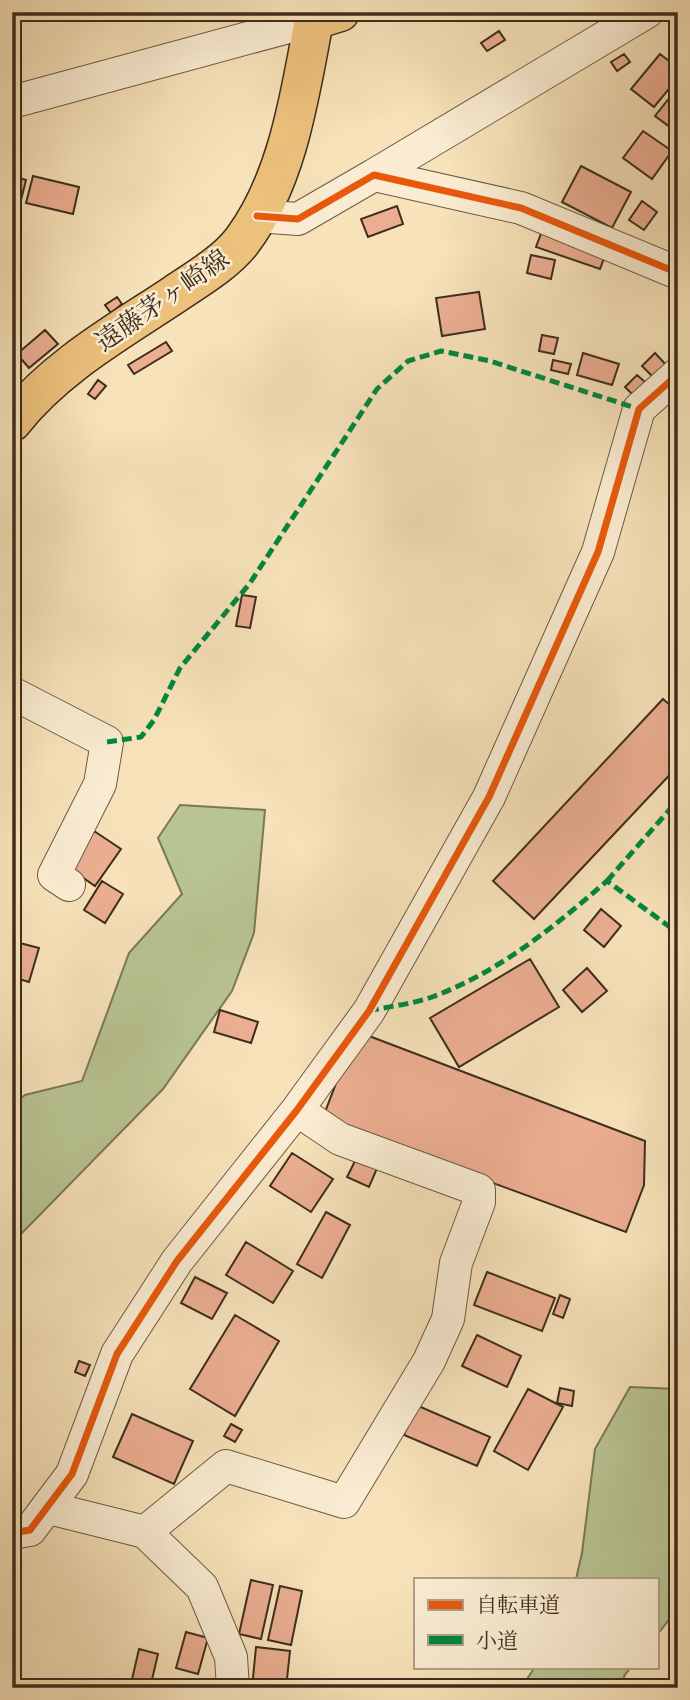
<svg xmlns="http://www.w3.org/2000/svg" width="690" height="1700" viewBox="0 0 690 1700" font-family="'EB Garamond','Noto Serif JP',serif">
  <style>
    .green { fill: #b8c492; stroke: #7b7858; stroke-width: 2 }
    .building { fill: #ebae91; stroke: #3e2d1d; stroke-width: 2 }
    .lines { fill: none; stroke-linecap: round; stroke-linejoin: round }
    .minor-casing { stroke: #6c5a44; stroke-width: 34 }
    .major-casing { stroke: #3e2d1d; stroke-width: 41 }
    .minor { stroke: #faecd2; stroke-width: 32 }
    .major { stroke: #ecc17c; stroke-width: 38 }
    .quiet { stroke: #00873e; stroke-width: 5; stroke-dasharray: 10 5; stroke-linecap: butt }
    .cycleway-casing { stroke: #faecd2; stroke-width: 11 }
    .cycleway { stroke: #e8590c; stroke-width: 7 }
    .labels { text-anchor: middle; dominant-baseline: central; stroke-width: 5; stroke-linejoin: round; paint-order: stroke }
    .street-label { font-size: 26px; fill: #3e2d1d; stroke: #faecd2 }
  </style>
  <rect width="100%" height="100%" fill="#f7e2b9"/>
  <filter id="stains"><feTurbulence type="fractalNoise" baseFrequency=".00286" numOctaves="4"/><feColorMatrix values="0 0 0 0 .2 0 0 0 0 .09 0 0 0 0 .02 0 0 0 .5 -.17"/></filter>
  <radialGradient id="worn" r=".72"><stop offset=".6" stop-color="#630" stop-opacity="0"/><stop offset="1" stop-color="#630" stop-opacity=".3"/></radialGradient>
  <!-- green -->
  <path class="green" d="M180 805 265 810 254 933 232 991 163 1089 19 1236 12 1250V1105L25 1095 82 1081 129 953 182 894 158 838Z
    M630 1387 678 1389V1608L657 1635V1579H576L582 1553 595 1449Z
    M535 1667H631L624 1676 625 1688H521Z"/>
  <!-- building -->
  <path class="building" d="M499 31 505 40 487 51 481 43Z
    M624 54 630 62 617 71 611 62Z
    M660 54 678 68V78L654 107 631 89Z
    M678 87V133L655 116Z
    M643 131 672 151 652 179 623 158Z
    M581 166 631 192 612 228 562 202Z
    M12 176 26 180 20 204 12 202Z
    M33 176 79 187 73 214 26 203Z
    M642 201 657 212 644 230 629 220Z
    M397 206 403 224 368 237 361 219Z
    M542 231 606 253 600 269 536 247Z
    M531 255 555 260 551 279 527 273Z
    M479 292 485 329 442 336 436 298Z
    M117 297 122 304 111 313 105 305Z
    M45 330 58 344 29 368 17 354Z
    M542 335 558 338 554 354 539 351Z
    M166 342 172 351 134 374 128 365Z
    M583 353 619 364 612 385 577 375Z
    M655 353 668 367 655 379 642 366Z
    M553 360 571 364 568 374 551 370Z
    M637 375 645 382 633 395 625 387Z
    M98 380 106 386 95 399 88 394Z
    M242 595 256 597 250 628 236 626Z
    M663 699 678 712V766L534 919 493 881Z
    M94 831 121 849 95 886 69 868Z
    M102 881 123 894 105 923 84 910Z
    M601 909 621 926 604 947 584 930Z
    M12 941 39 948 29 982 12 977Z
    M530 959 559 1007 459 1067 430 1018Z
    M587 968 607 991 582 1012 563 990Z
    M220 1010 258 1022 251 1043 214 1032Z
    M369 1036 645 1141 644 1185 626 1232 322 1120 340 1073Z
    M292 1153 333 1179 311 1212 270 1186Z
    M357 1157 378 1166 369 1187 347 1177Z
    M326 1212 350 1225 322 1278 297 1264Z
    M246 1242 293 1271 273 1303 226 1275Z
    M487 1272 555 1298 542 1331 474 1305Z
    M195 1277 227 1293 212 1319 181 1303Z
    M560 1295 570 1299 563 1318 553 1314Z
    M235 1315 279 1341 235 1416 190 1389Z
    M477 1335 521 1356 507 1387 462 1366Z
    M79 1361 90 1365 85 1376 75 1372Z
    M560 1388 574 1391 572 1406 557 1403Z
    M528 1389 563 1407 528 1470 494 1451Z
    M416 1405 490 1437 477 1466 404 1435Z
    M132 1414 193 1441 174 1484 113 1457Z
    M231 1424 242 1430 235 1442 224 1436Z
    M251 1580 273 1585 261 1639 239 1634Z
    M280 1586 302 1591 291 1645 268 1640Z
    M186 1632 208 1638 198 1674 176 1668Z
    M256 1647 290 1651 286 1688H252Z
    M139 1649 158 1654 150 1688H130Z"/>
  <g class="lines">
    <!-- minor casing -->
    <g class="minor-casing">
      <path id="minor" d="M12 102 314 20
        M374 175 647 12
        M257 216 298 219 374 175 521 208 678 273
        M12 693 107 742 100 784 54 875 69 885
        M49 1508 145 1532 202 1587 231 1657 233 1688
        M145 1532 226 1466 344 1502 429 1361 448 1319 456 1263 479 1202V1190L340 1139 297 1110
        M12 1533 30 1530 72 1474 117 1354 177 1261 297 1110 369 1011 489 797 598 552 639 409 678 374"/>
    </g>
    <!-- major casing -->
    <g class="major-casing">
      <path id="major" d="M12 422C55 367 118 332 175 294 197 279 225 263 242 241 288 180 300 94 314 20L340 12"/>
    </g>
    <!-- minor -->
    <use href="#minor" class="minor"/>
    <!-- major -->
    <use href="#major" class="major"/>
    <!-- quiet -->
    <path class="quiet" d="M107 742 141 737 154 720 180 668 250 583 377 389 408 361 441 351 490 361 639 409
      M607 881 678 800
      M369 1011C390 1006 413 1004 432 997 498 973 555 926 607 881L678 933"/>
    <!-- cycleway casing -->
    <g class="cycleway-casing">
      <path id="cycleway" d="M257 216 298 219 374 175 521 208 678 273
        M12 1533 30 1530 72 1474 117 1354 177 1261 297 1110 369 1011 489 797 598 552 639 409 678 374"/>
    </g>
    <!-- cycleway -->
    <use href="#cycleway" class="cycleway"/>
  </g>
  <g class="labels">
    <!-- street labels -->
    <g class="street-label">
      <text transform="translate(162 300) rotate(-35)">遠藤茅ヶ崎線</text>
    </g>
  </g>
  <!-- margin -->
  <rect width="690" height="1700" fill="none" stroke="#f7e2b9" stroke-width="42"/>
  <rect x="14" y="14" width="662" height="1672" fill="none" stroke="#3e2d1d" stroke-width="3.5"/>
  <rect x="21" y="21" width="648" height="1658" fill="none" stroke="#3e2d1d" stroke-width="2"/>
  <!-- legend -->
  <rect x="414" y="1578" width="245" height="91" fill="#faecd2" stroke="#afa08a" stroke-width="2"/>
  <rect x="428" y="1600" width="35" height="10" fill="#e8590c" stroke="#afa08a" stroke-width="2"/>
  <text x="476" y="1612" font-size="21" fill="#3e2d1d">自転車道</text>
  <rect x="428" y="1635" width="35" height="10" fill="#00873e" stroke="#afa08a" stroke-width="2"/>
  <text x="476" y="1648" font-size="21" fill="#3e2d1d">小道</text>
  <rect width="100%" height="100%" filter="url(#stains)"/>
  <rect width="100%" height="100%" fill="url(#worn)"/>
</svg>
